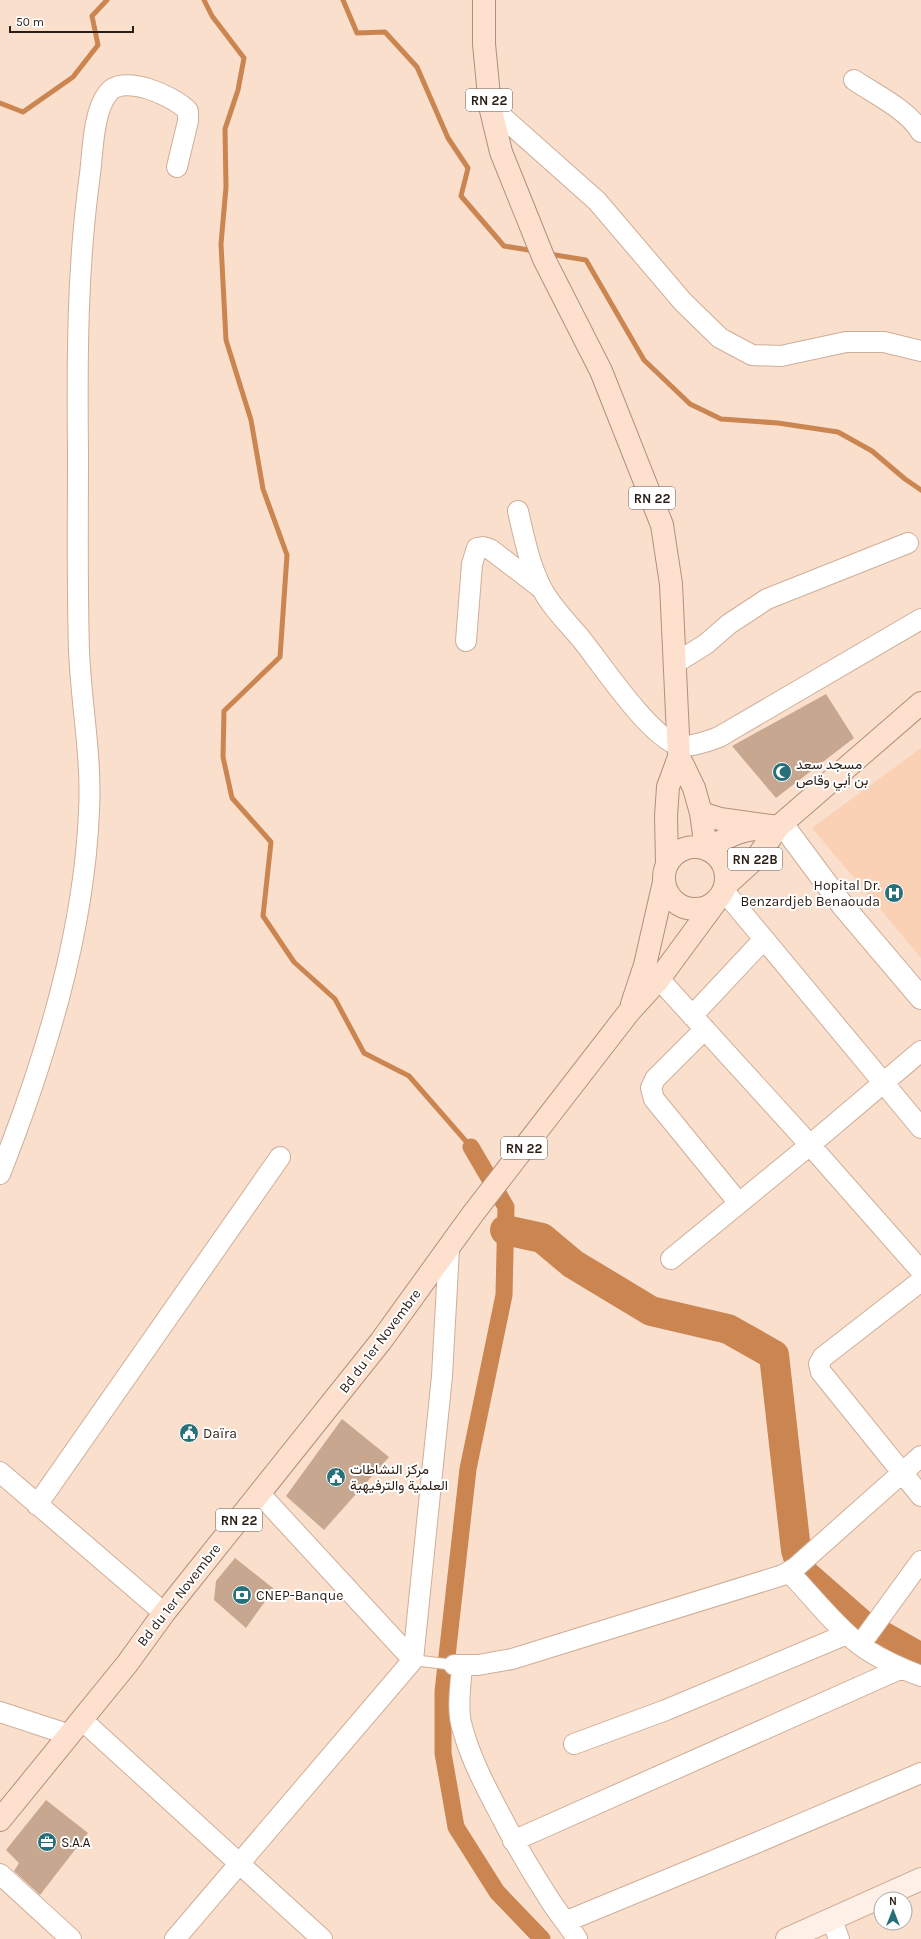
<svg xmlns="http://www.w3.org/2000/svg" width="921" height="1939" viewBox="0 0 921 1939" font-family="Karla,Vazirmatn,sans-serif">
  <style>
    .built { fill: #fad1b5 }
    .lines { fill: none; stroke-linecap: round; stroke-linejoin: round }
    .stream { stroke: #cb8551; stroke-width: 5 }
    .canal { stroke: #cb8551; stroke-width: 17 }
    .river { stroke: #cb8551; stroke-width: 30 }
    .building { fill: #c7a790 }
    .service-casing { stroke: #cfae98; stroke-width: 12 }
    .minor-casing { stroke: #cfae98; stroke-width: 22 }
    .tertiary-casing { stroke: #cfae98; stroke-width: 24 }
    .secondary-casing { stroke: #cfae98; stroke-width: 24 }
    .primary-casing { stroke: #b28f78; stroke-width: 24 }
    .service { stroke: #fff; stroke-width: 10 }
    .minor { stroke: #fff; stroke-width: 20 }
    .tertiary { stroke: #fff; stroke-width: 22 }
    .secondary { stroke: #fef0e6; stroke-width: 22 }
    .primary { stroke: #fde1ce; stroke-width: 22 }
    .labels { text-anchor: middle; dominant-baseline: central; stroke-width: 4; stroke-linejoin: round; paint-order: stroke }
    .shield { fill: #fff; stroke: #6a615b; stroke-width: 1 }
    .shield-label { font-size: 13px; font-weight: bold; fill: #2a1d15 }
    .poi-label { font-size: 14px; fill: #2a1d15; stroke: #fff; text-anchor: start }
    .street-label { font-size: 14px; fill: #2a1d15; stroke: #fff }
  </style>
  <rect width="100%" height="100%" fill="#fadfcc"/>
  <!-- built -->
  <path class="built" d="M921 748V958L812 828Z"/>
  <g class="lines">
    <!-- stream -->
    <path class="stream" d="M204 0 212 16 244 58 238 90 225 129 226 187 221 244 226 340 251 420 263 489 287 555 280 657 224 711 223 757 232 798 271 842 263 916 294 962 335 999 364 1053 409 1076 471 1147
      M343 0 357 33 385 32 417 67 448 138 468 168 461 196 504 246 535 251
      M0 103 23 112 73 77 98 45 92 16 107 0
      M549 254 586 260 644 360 690 404 721 419 778 423 838 432 872 451 905 479 921 490"/>
    <!-- canal -->
    <path class="canal" d="M471 1147 506 1207 504 1295 468 1469 443 1692V1753L456 1827 497 1892 542 1939"/>
    <!-- river -->
    <path class="river" d="M505 1230 542 1238 573 1264 651 1311 728 1329 774 1355 796 1550 803 1573 861 1624 921 1658"/>
  </g>
  <!-- building -->
  <path class="building" d="M826 694 854 738 776 798 732 746Z
    M342 1419 389 1457 324 1530 286 1496Z
    M235 1558 274 1589 246 1628 214 1600 216 1581Z
    M46 1800 88 1833 40 1895 14 1871 19 1863 6 1850Z"/>
  <g class="lines">
    <!-- service casing -->
    <g class="service-casing">
      <path id="service" d="M413 1660 454 1665"/>
    </g>
    <!-- minor casing -->
    <g class="minor-casing">
      <path id="minor" d="M854 80C876 95 907 109 921 132
        M490 106 597 201 683 302 720 338 752 355 781 356 846 342H884L921 351
        M518 511C524 537 529 563 541 587 551 607 568 623 582 640 602 665 649 736 678 745 688 748 709 741 719 737L921 619
        M466 641 472 564 477 548 483 547 490 549 541 588
        M674 664 706 644 729 624 767 599 908 543
        M724 891 921 1128
        M659 979 810 1145 921 1271
        M692 1016 764 939
        M705 1029 655 1079 651 1088 654 1099 738 1202
        M0 1174C45 1060 84 934 89 811 92 757 81 704 79 650 77 585 78 519 78 454 77 360 77 267 90 174 93 150 93 112 108 93 123 73 174 96 188 111V121L177 167
        M671 1259 810 1145 921 1051
        M921 1281 823 1357 819 1364 821 1372 921 1496
        M0 1472 164 1613
        M260 1494 413 1660
        M37 1505 280 1157
        M789 1572C812 1596 834 1625 860 1645 879 1659 900 1668 921 1676
        M860 1645 921 1561
        M454 1665H478L512 1659 783 1575 795 1568 921 1456
        M462 1665C461 1683 457 1705 461 1723 469 1756 486 1788 502 1818 516 1845 531 1871 548 1897 557 1912 568 1924 577 1939
        M0 1712 70 1735
        M82 1720 322 1939
        M574 1744 666 1710 847 1634
        M513 1841 902 1668
        M0 1874 71 1939
        M832 1920 839 1939
        M567 1921 756 1843 921 1773
        M175 1939 413 1660 442 1376 449 1249"/>
    </g>
    <!-- tertiary casing -->
    <g class="tertiary-casing">
      <path id="tertiary" d="M782 824 843 906 921 998"/>
    </g>
    <!-- secondary casing -->
    <g class="secondary-casing">
      <path id="secondary" d="M787 1939 921 1879"/>
    </g>
    <!-- primary casing -->
    <g class="primary-casing">
      <path id="primary" d="M484 0V44L490 106 501 152 544 259 601 371 662 525 671 584 679 757 694 788 701 813 706 849
        M701 813 720 819 778 827
        M664 878a31 31 0 1 1 62 0a31 31 0 1 1-62 0Z
        M708 850C724 839 737 830 757 829
        M667 864 666 816 668 787 679 757
        M726 885 758 856 778 827 921 703
        M632 1004 645 965 664 882
        M0 1820 127 1664 164 1613 381 1341 472 1215 629 1012 659 979 715 903"/>
    </g>
    <!-- service -->
    <use href="#service" class="service"/>
    <!-- minor -->
    <use href="#minor" class="minor"/>
    <!-- tertiary -->
    <use href="#tertiary" class="tertiary"/>
    <!-- secondary -->
    <use href="#secondary" class="secondary"/>
    <!-- primary -->
    <use href="#primary" class="primary"/>
  </g>
  <!-- icons -->
  <defs>
    <g id="mosque-disc" transform="scale(1)"><circle r="9.5" fill="#277079" stroke="#fff"/><path d="M3.5-4.9A6 6 0 1 0 3.5 4.9A5 5 0 1 1 3.5-4.9Z" fill="#fff"/></g>
    <g id="hospital-disc" transform="scale(1)"><circle r="9.5" fill="#277079" stroke="#fff"/><path d="M-5-5h3v3.5h4V-5h3V5h-3V1.5h-4V5h-3Z" fill="#fff"/></g>
    <g id="civic-disc" transform="scale(1)"><circle r="9.5" fill="#277079" stroke="#fff"/><path d="M-.6-6.5H3V-4.5H.6V-3L4-1V1h2V6H-6V1h2V-1L-.6-3ZM-1.2 2.5V6h2.4V2.5Z" fill="#fff"/></g>
    <g id="bank-disc" transform="scale(1)"><circle r="9.5" fill="#277079" stroke="#fff"/><path d="M-6-4H6V4H-6ZM0-2.3a2.3 2.3 0 1 0 0 4.6a2.3 2.3 0 1 0 0-4.6Z" fill="#fff"/></g>
    <g id="office-disc" transform="scale(1)"><circle r="9.5" fill="#277079" stroke="#fff"/><path d="M-6-3h4V-5.5h4V-3h4V5H-6ZM-1-4.5V-3h2v-1.5ZM-6 0V1H6V0Z" fill="#fff"/></g>
  </defs>
  <g fill-rule="evenodd">
    <use href="#mosque-disc" x="782" y="772"/>
    <use href="#hospital-disc" x="894" y="893"/>
    <use href="#civic-disc" x="189" y="1433"/>
    <use href="#civic-disc" x="336" y="1477"/>
    <use href="#bank-disc" x="242" y="1595"/>
    <use href="#office-disc" x="47" y="1842"/>
  </g>
  <g class="labels">
    <!-- shield labels -->
    <g class="shield">
      <rect x="466" y="89" width="46" height="22" rx="3"/>
      <rect x="629" y="487" width="46" height="22" rx="3"/>
      <rect x="728" y="848" width="54" height="22" rx="3"/>
      <rect x="501" y="1137" width="46" height="22" rx="3"/>
      <rect x="216" y="1509" width="46" height="22" rx="3"/>
    </g>
    <g class="shield-label">
      <text x="489" y="100">RN 22</text>
      <text x="652" y="498">RN 22</text>
      <text x="755" y="859">RN 22B</text>
      <text x="524" y="1148">RN 22</text>
      <text x="239" y="1520">RN 22</text>
    </g>
    <!-- poi labels -->
    <g class="poi-label">
      <text x="796" y="764">مسجد سعد<tspan x="796" dy="16">بن أبي وقاص</tspan></text>
      <text x="880" y="885" text-anchor="end">Hopital Dr.<tspan x="880" dy="16">Benzardjeb Benaouda</tspan></text>
      <text x="203" y="1433">Daïra</text>
      <text x="350" y="1469">مركز النشاطات<tspan x="350" dy="16">العلمية والترفيهية</tspan></text>
      <text x="256" y="1595">CNEP-Banque</text>
      <text x="61" y="1842">S.A.A</text>
    </g>
    <!-- street labels -->
    <g class="street-label">
      <text transform="translate(380 1341) rotate(-53)">Bd du 1er Novembre</text>
      <text transform="translate(179 1595) rotate(-52)">Bd du 1er Novembre</text>
    </g>
  </g>
  <!-- north arrow -->
  <g transform="translate(893 1911)"><circle r="19" fill="#ffffff" stroke="#aaa5a1"/>
  <path d="M0-3L7 15L0 10L-7 15Z" fill="#277079"/>
  <text y="-6" font-size="11" font-weight="bold" text-anchor="middle" fill="#2a1d15">N</text>
  </g>
  <!-- scale -->
  <path d="M10 26v6h123v-6" fill="none" stroke="#2a1d15" stroke-width="2"/>
  <text x="16" y="26" font-size="12" fill="#2a1d15" stroke="#ffffff" stroke-width="3" paint-order="stroke">50 m</text>
</svg>
